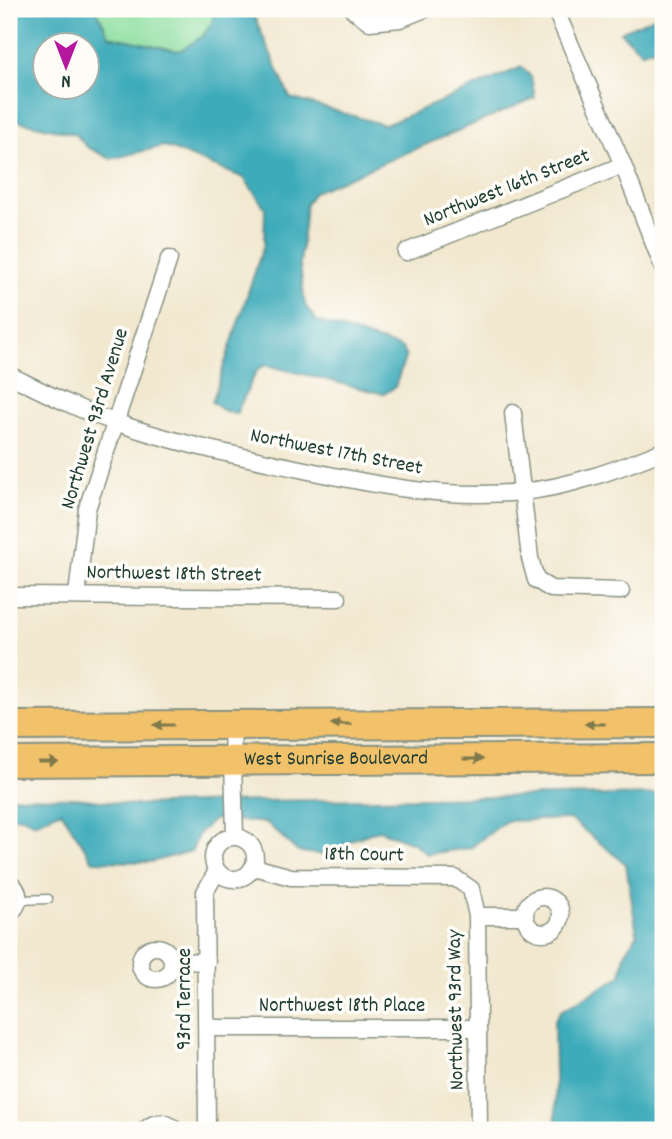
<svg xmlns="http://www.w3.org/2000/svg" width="672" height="1139" viewBox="0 0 672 1139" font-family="Dekko,sans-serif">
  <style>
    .green { fill: #8bde9f; stroke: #558e6a; stroke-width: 2 }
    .water { fill: #3cabba; stroke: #2e7477; stroke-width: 2; fill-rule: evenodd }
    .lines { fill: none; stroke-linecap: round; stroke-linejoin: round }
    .lane-casing { stroke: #889282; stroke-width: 11 }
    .street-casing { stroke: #889282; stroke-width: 19 }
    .highway-casing { stroke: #889282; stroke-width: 32 }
    .lane { stroke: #fff; stroke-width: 8 }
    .street { stroke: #fff; stroke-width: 16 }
    .highway { stroke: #f2c26a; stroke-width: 28 }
    .oneway { fill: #7e794c }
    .labels { text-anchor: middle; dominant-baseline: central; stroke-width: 7; stroke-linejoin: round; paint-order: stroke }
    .street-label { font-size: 21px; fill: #1f3d34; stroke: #fdfcf7 }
  </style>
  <rect width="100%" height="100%" fill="#fdfcf7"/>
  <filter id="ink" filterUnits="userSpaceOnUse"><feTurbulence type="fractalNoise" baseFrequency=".0143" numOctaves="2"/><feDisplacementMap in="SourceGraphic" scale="14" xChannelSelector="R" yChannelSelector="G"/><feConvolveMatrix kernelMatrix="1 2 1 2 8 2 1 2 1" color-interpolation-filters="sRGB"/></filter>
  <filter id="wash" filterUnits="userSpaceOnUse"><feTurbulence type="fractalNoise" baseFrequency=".00686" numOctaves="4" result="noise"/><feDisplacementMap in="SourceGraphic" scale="28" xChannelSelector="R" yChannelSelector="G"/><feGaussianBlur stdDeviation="1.57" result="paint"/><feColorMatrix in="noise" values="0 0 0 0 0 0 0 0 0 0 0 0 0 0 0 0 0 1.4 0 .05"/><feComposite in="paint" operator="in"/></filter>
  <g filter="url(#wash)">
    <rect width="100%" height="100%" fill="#f2e8d0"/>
    <!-- green -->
    <path class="green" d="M96 9H210L214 19 203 36 180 51 109 36Z"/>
    <!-- water -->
    <path class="water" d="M9 9H96L109 36 179 51 203 36 214 19 210 9H251L290 98 385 125 522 67 531 77 535 98 314 192 306 204 300 265 305 305 317 321 402 348 406 355 395 387 384 394 266 365 257 370 236 414 223 410 212 402 264 244 265 208 244 178 164 146 111 159 87 147 75 134 9 119ZM46 46H88V88H46Z
      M663 13V45L642 52 620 32Z
      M663 794V1130H556L554 1021 561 1011 621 976 625 954 637 934 626 864 570 819 506 821 470 848 427 854 413 843 379 830 354 839 328 855 298 852 267 823 215 819 199 833 192 851 151 862 93 861 61 811 35 823 22 817H9V797L76 798 134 805 260 801Z"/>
  </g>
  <g filter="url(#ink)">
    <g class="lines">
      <!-- lane casing -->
      <g class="lane-casing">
        <path id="lane" d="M19 900 48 899
          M9 1042H12"/>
      </g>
      <!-- street casing -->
      <g class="street-casing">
        <path id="street" d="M352 9 370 22 400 19 425 9
          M555 9 623 165 663 267
          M406 252 623 165
          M9 375C44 392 79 410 115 422 174 443 235 455 295 468 370 484 444 500 521 492 571 487 618 469 663 451
          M513 413 530 558 536 580 551 589 621 591
          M77 595 87 509 169 259
          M9 596 338 598
          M232 724 235 836
          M213 858a21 21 0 1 1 42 0a21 21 0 1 1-42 0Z
          M254 867 291 877 455 878 471 889 477 916 479 1130
          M9 882C22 891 21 905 9 914
          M525 915a18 18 0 1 1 36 0a18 18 0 1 1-36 0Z
          M477 916H525
          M140 963a16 16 0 1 1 32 0a16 16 0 1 1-32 0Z
          M173 962 207 961
          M207 1028H478
          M145 1130C154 1121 165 1120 175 1130
          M207 1130 205 892 217 871"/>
      </g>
      <!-- highway casing -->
      <g class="highway-casing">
        <g id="highway">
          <path d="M9 726 663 723"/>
          <path id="s1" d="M9 762 663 758"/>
        </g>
      </g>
      <!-- lane -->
      <use href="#lane" class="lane"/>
      <!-- street -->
      <use href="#street" class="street"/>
      <!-- highway -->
      <use href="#highway" class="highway"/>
    </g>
    <!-- one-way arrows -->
    <defs><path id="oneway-solid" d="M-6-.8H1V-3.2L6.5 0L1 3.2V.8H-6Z" transform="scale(1.75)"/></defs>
    <g class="oneway">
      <use href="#oneway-solid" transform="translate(341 724) rotate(180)"/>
      <use href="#oneway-solid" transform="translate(595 724) rotate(180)"/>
      <use href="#oneway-solid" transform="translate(164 725) rotate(180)"/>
      <use href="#oneway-solid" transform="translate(473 759)"/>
      <use href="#oneway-solid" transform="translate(48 762)"/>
    </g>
  </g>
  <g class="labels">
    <!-- street labels -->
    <g class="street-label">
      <text transform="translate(507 189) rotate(-22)">Northwest 16th Street</text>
      <text transform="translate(96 419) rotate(-73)">Northwest 93rd Avenue</text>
      <text transform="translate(336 453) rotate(11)">Northwest 17th Street</text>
      <text transform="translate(174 575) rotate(1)">Northwest 18th Street</text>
      <text stroke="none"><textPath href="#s1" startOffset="327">West Sunrise Boulevard</textPath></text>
      <text transform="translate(364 856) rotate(1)">18th Court</text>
      <text transform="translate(186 999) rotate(-90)">93rd Terrace</text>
      <text x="342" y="1007">Northwest 18th Place</text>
      <text transform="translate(457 1010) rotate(-91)">Northwest 93rd Way</text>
    </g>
  </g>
  <!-- margin -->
  <rect width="672" height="1139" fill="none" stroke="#fdfcf7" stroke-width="35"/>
  <!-- north arrow -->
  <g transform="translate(66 66) rotate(180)"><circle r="33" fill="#fdfcf7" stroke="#a4b0a9" stroke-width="2"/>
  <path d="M0-5L12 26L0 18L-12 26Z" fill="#b5179e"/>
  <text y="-10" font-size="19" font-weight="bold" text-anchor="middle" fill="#1f3d34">N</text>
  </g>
</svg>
